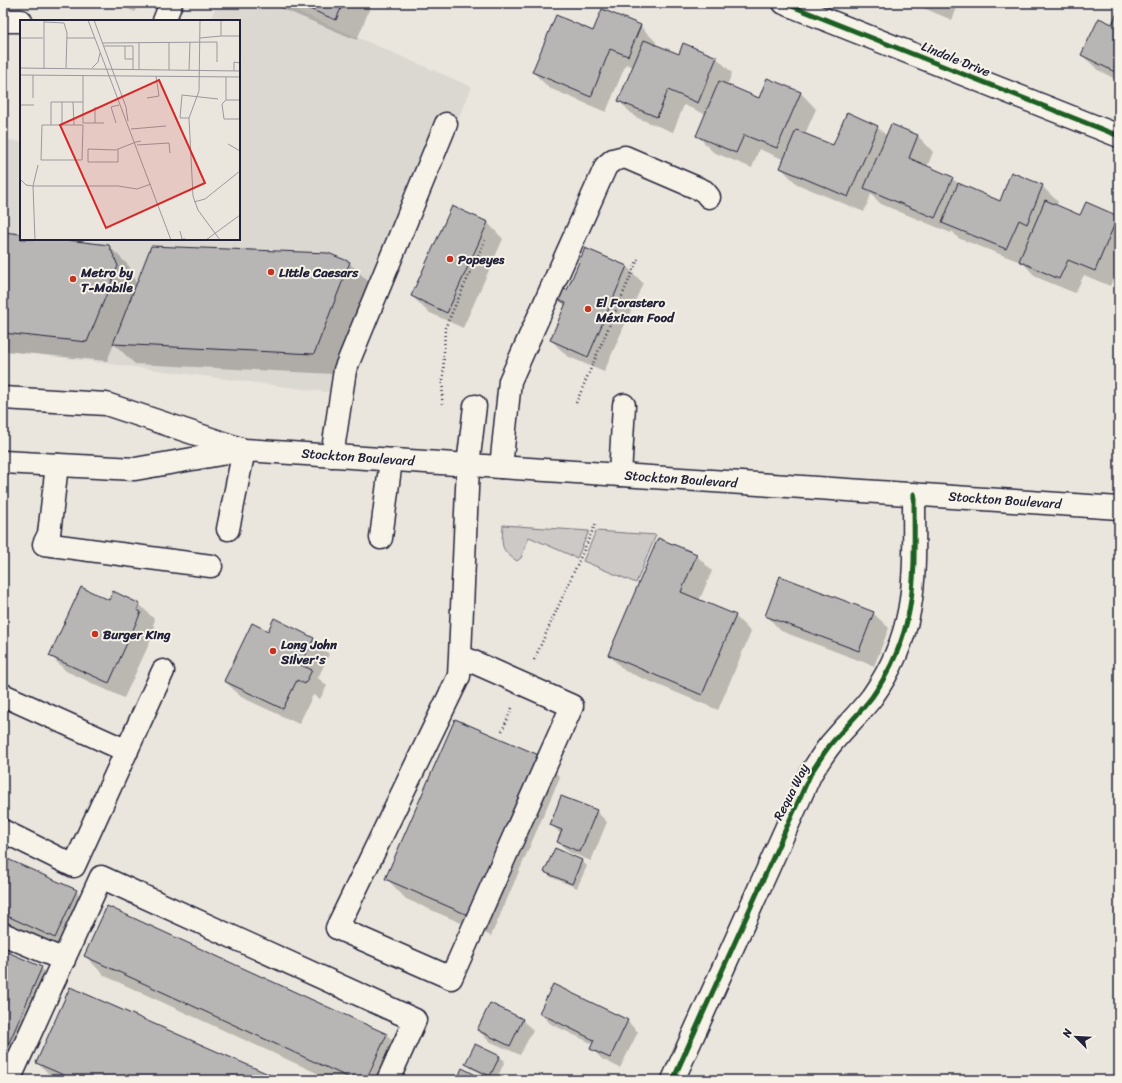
<svg xmlns="http://www.w3.org/2000/svg" width="1122" height="1083" viewBox="0 0 1122 1083" font-family="Sriracha,sans-serif">
  <style>
    .built { fill: #dbd8d2 }
    .green { fill: #cdc9c6; stroke: #787680 }
    .shadow { fill: #0003 }
    .building { fill: #b8b6b5; stroke: #22223b }
    .lines { fill: none; stroke-linecap: round; stroke-linejoin: round }
    .minor-casing { stroke: #22223b; stroke-width: 25 }
    .major-casing { stroke: #22223b; stroke-width: 25 }
    .path { stroke: #22223b; stroke-width: 2.5; stroke-dasharray: 1 3; stroke-linecap: butt }
    .minor { stroke: #f7f3e8; stroke-width: 22 }
    .major { stroke: #f7f3e8; stroke-width: 22 }
    .cycleway-casing { stroke: #f7f3e8; stroke-width: 8 }
    .cycleway { stroke: #1b5e20; stroke-width: 5 }
    .poi-dot { fill: #c8321e; stroke: #f7f3e8; stroke-width: 1.5 }
    .labels { text-anchor: middle; dominant-baseline: central; stroke-width: 4; stroke-linejoin: round; paint-order: stroke }
    .street-label { font-size: 13px; fill: #22223b; stroke: #f7f3e8 }
    .poi-label { font-size: 13px; font-weight: bold; fill: #22223b; stroke: #f7f3e8; text-anchor: start }
    .inset-road { fill: none; stroke: #9a989d; stroke-width: 1 }
    .view { fill: #d62828; fill-opacity: 0.15; stroke: #d62828; stroke-width: 2 }
    .inset-edge { fill: none; stroke: #22223b; stroke-width: 2 }
  </style>
  <rect width="100%" height="100%" fill="#eae6de"/>
  <filter id="ink" filterUnits="userSpaceOnUse"><feTurbulence type="fractalNoise" baseFrequency=".025" numOctaves="2"/><feDisplacementMap in="SourceGraphic" scale="8" xChannelSelector="R" yChannelSelector="G"/><feConvolveMatrix kernelMatrix="1 2 1 2 8 2 1 2 1" color-interpolation-filters="sRGB"/></filter>
  <g filter="url(#ink)">
    <!-- built -->
    <path class="built" d="M217 3H278L472 87 341 394 3 350V139L21 142V239H239V21H210Z"/>
    <!-- green -->
    <path class="green" d="M503 525 589 531 577 558 529 537 521 558 517 561C499 549 502 545 503 525Z
      M596 531 656 535 636 583 583 561Z"/>
    <!-- shadow -->
    <path class="shadow" d="M115 3H123L128 6 129 4 127 3H139L135 12Z
      M268 3H372L357 40Z
      M917 3H959L952 20 921 7Z
      M1119 11V81L1098 70 1082 55 1112 25Z
      M640 26 656 42 655 45 679 56 716 57 732 73 727 86 759 99 768 79 801 93 816 109 805 134 834 147 877 127 887 136 892 125 918 136 933 152 927 167 952 178 961 186 1000 202 1042 186 1058 202 1056 206 1080 216H1118L1119 266 1110 286 1084 275 1075 293 1036 277 1023 263 958 238 952 231 951 233 881 204 871 194 864 212 797 184 781 168 785 160 759 149 752 168 713 152 698 136 707 115 684 105 673 132 635 117 619 101 633 67 626 64 606 112 549 88 533 72 594 32Z
      M453 207 488 223 503 239 463 328 428 312 412 296Z
      M3 233 21 235V239H51L109 246 129 266 137 286 349 263 370 283 334 374 135 364 114 344 107 361 3 351Z
      M586 249 627 267 643 283 604 372 567 356 551 340 565 306 558 299 567 292Z
      M1119 281V292L1116 290Z
      M696 555 712 571 699 601 735 616 751 632 718 710 625 671 609 655Z
      M110 602 139 604 155 620 153 625 156 629 124 698 66 671 51 656Z
      M873 613 889 628 874 666 781 631 766 615Z
      M269 632 313 639 329 654 318 678 327 686 320 699 313 695 299 724 241 697 225 681Z
      M540 757 560 777 491 936 406 899 386 878Z
      M596 811 607 822 591 861 569 852 558 842 561 834 551 824Z
      M556 849 582 861 587 866 577 888 551 877 546 872Z
      M3 858 76 891 92 906 70 953 3 922Z
      M107 907 387 1035 407 1055 395 1080H332L105 976 85 956Z
      M3 951 41 968 61 988 29 1062 3 1051Z
      M540 1013 627 1021 638 1032 620 1068 602 1059 591 1048 593 1044 551 1024Z
      M522 1020 533 1030 520 1055 489 1041 478 1030Z
      M499 1056 505 1061 496 1080 472 1069 467 1064Z
      M38 1063 279 1080H55Z"/>
    <!-- building -->
    <path class="building" d="M295 3H343L336 20Z
      M602 9 641 25 628 56 610 49 591 97 532 72 556 15 593 31Z
      M1119 9V74L1081 55 1099 18 1112 24Z
      M644 40 679 54 683 43 717 57 698 103 668 90 657 117 618 101Z
      M767 78 801 92 777 148 744 135 736 153 696 136 719 81 759 98Z
      M847 112 878 126 848 197 780 168 796 130 833 145Z
      M891 124 918 135 909 158 953 177 935 218 864 188Z
      M1011 172 1043 185 1027 224 1019 220 1006 249 942 223 958 183 1000 201Z
      M1045 200 1080 215 1086 202 1118 216 1095 271 1068 260 1059 279 1019 261Z
      M452 206 488 222 447 313 411 296Z
      M3 232 21 234V239H59L109 245 118 266 87 342 3 333Z
      M151 246 328 253 350 262 314 354 113 344Z
      M585 248 627 266 588 357 550 340 566 303 557 299 561 288 567 290Z
      M658 538 697 554 681 592 736 615 702 695 608 655Z
      M780 576 874 612 859 651 765 616Z
      M81 587 109 600 113 591 140 604 137 610 141 612 109 683 49 656Z
      M274 618 314 638 301 665 312 670 305 684 297 680 283 709 224 681 252 623 268 631Z
      M455 719 541 756 470 916 385 879Z
      M561 796 597 810 580 852 557 842 562 830 550 825Z
      M555 848 582 860 572 884 544 872Z
      M3 857 77 890 55 938 3 914Z
      M107 906 387 1034 366 1080H354L84 956Z
      M3 950 42 967 9 1043 3 1040Z
      M553 984 628 1020 610 1058 590 1049 594 1040 539 1013Z
      M70 987 282 1080H75L36 1063Z
      M490 1003 523 1019 510 1046 477 1030Z
      M475 1044 500 1056 490 1076 465 1064Z
      M462 1068 486 1080H457Z"/>
    <g class="lines">
      <!-- minor casing -->
      <g class="minor-casing">
        <path id="minor" d="M784 3 1119 136
          M3 21H21
          M164 21 171 3
          M332 456 345 370 446 124
          M57 465 49 534 44 544 211 566
          M501 467 510 381 606 166 613 160 625 157 704 191 709 197
          M620 475 624 405
          M228 529 244 450
          M381 538 391 460
          M460 656 572 706 451 978 337 928 459 676 460 656 468 465 475 406
          M3 695 127 751
          M3 831 74 866 163 671
          M3 934 64 960
          M9 1080 101 877 415 1020 388 1080
          M673 1080 811 773C817 764 823 754 830 745 843 729 859 714 872 697 920 629 914 573 914 494"/>
      </g>
      <!-- major casing -->
      <g class="major-casing">
        <path id="major" d="M3 398 106 404 241 449
          M3 462 135 469 244 450 1119 508"/>
      </g>
      <!-- path -->
      <path class="path" d="M576 403 638 259
        M442 404 445 328 485 240
        M534 660 596 523
        M502 731 512 708"/>
      <!-- minor -->
      <use href="#minor" class="minor"/>
      <!-- major -->
      <use href="#major" class="major"/>
      <!-- cycleway casing -->
      <g class="cycleway-casing">
        <path id="cycleway" d="M784 3 1119 136
          M673 1080 811 773C817 764 823 754 830 745 843 729 859 714 872 697 920 629 914 573 914 494"/>
      </g>
      <!-- cycleway -->
      <use href="#cycleway" class="cycleway"/>
    </g>
  </g>
  <!-- markers -->
  <g class="poi-dot">
    <circle cx="450" cy="259" r="4"/>
    <circle cx="271" cy="272" r="4"/>
    <circle cx="73" cy="279" r="4"/>
    <circle cx="588" cy="309" r="4"/>
    <circle cx="95" cy="634" r="4"/>
    <circle cx="273" cy="651" r="4"/>
  </g>
  <g class="labels">
    <!-- street labels -->
    <g class="street-label">
      <text transform="translate(956 59) rotate(22)">Lindale Drive</text>
      <text transform="translate(358 457) rotate(4)">Stockton Boulevard</text>
      <text transform="translate(681 479) rotate(4)">Stockton Boulevard</text>
      <text transform="translate(1005 500) rotate(4)">Stockton Boulevard</text>
      <text transform="translate(791 792) rotate(-63)">Requa Way</text>
    </g>
    <!-- poi labels -->
    <g class="poi-label">
      <text x="458" y="259">Popeyes</text>
      <text x="81" y="272">Metro by<tspan x="81" dy="15">T-Mobile</tspan></text>
      <text x="279" y="272">Little Caesars</text>
      <text x="596" y="302">El Forastero<tspan x="596" dy="15">Méxican Food</tspan></text>
      <text x="103" y="634">Burger King</text>
      <text x="281" y="644">Long John<tspan x="281" dy="15">Silver's</tspan></text>
    </g>
  </g>
  <!-- overview -->
  <g transform="translate(20 20)">
    <rect width="220" height="220" fill="#eae6de"/>
    <path class="inset-road" d="M68 0 151 220M74 0 106 87 108 101M180 0 179 71 169 98 173 176 178 190 200 220M24 1V48M24 2 44 3 47 13 46 48M201 16H220M0 18H23M47 18H75M180 18 201 16V0M82 23 197 22V42M84 26H113V49M105 26V39H113M0 48 220 51M72 48 78 42 80 33M119 49V23M149 50V22M169 50 170 22M214 51V42L220 43M0 55 220 57M13 55V78M63 55V103H84M206 57V80L202 84 204 99H220M0 65V86M127 78 139 76 136 56M206 80H220M53 82 54 105M1 85H14M169 98H160L162 75 198 79M75 103V87M96 103 91 87 99 85M31 105H22L21 140H62L63 105H31V82H63M42 105V82M111 109 146 106M208 124 220 131M117 125 149 123 150 133M98 129V142H68V129L96 130 98 129 116 122 121 121M0 159 6 165 13 166H98L117 169 131 164M174 182 185 179 220 151M160 211 162 219H166M15 220 13 166 18 145M186 220 220 195"/>
    <path class="view" d="M139 60 185 163 86 208 40 105Z"/>
    <rect width="220" height="220" class="inset-edge"/>
  </g>
  <!-- margin -->
  <rect width="1122" height="1083" fill="none" stroke="#f7f3e8" stroke-width="16"/>
  <rect x="8" y="8" width="1106" height="1067" fill="none" stroke="#22223b" stroke-width="1.5" filter="url(#ink)"/>
  <!-- north arrow -->
  <g transform="translate(1076 1037) rotate(294)" stroke="#f7f3e8" stroke-width="3" paint-order="stroke">
  <path d="M0-3L7 15L0 10L-7 15Z" fill="#22223b"/>
  <text y="-6" font-size="11" font-weight="bold" text-anchor="middle" fill="#22223b">N</text>
  </g>
</svg>
